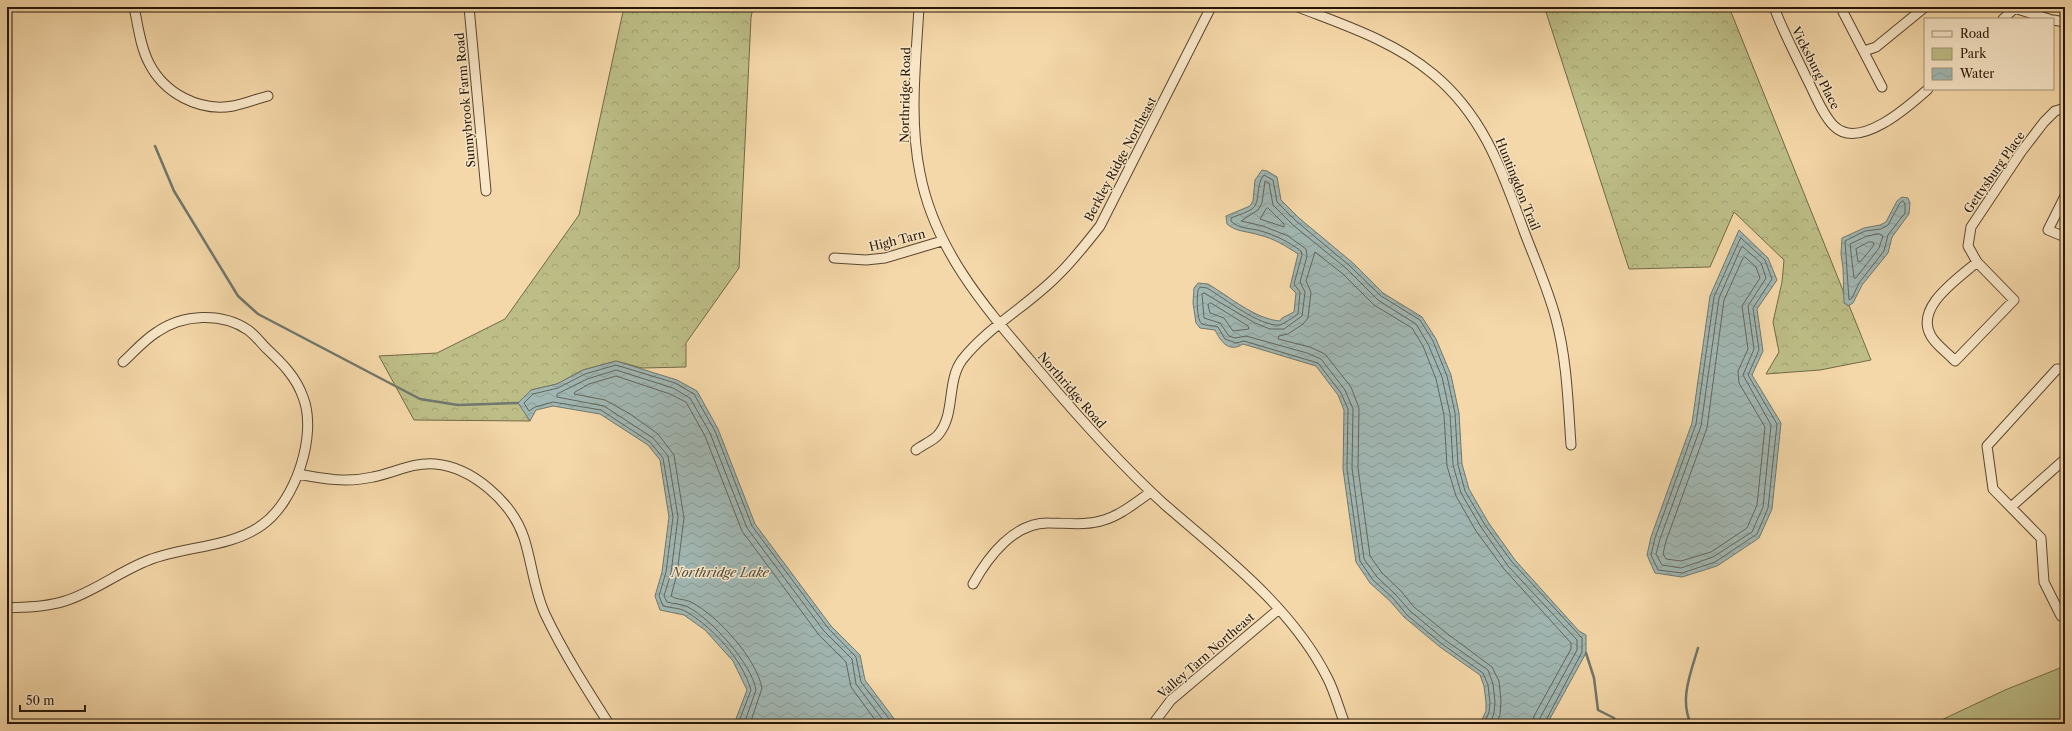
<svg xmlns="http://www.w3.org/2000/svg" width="2072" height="731" viewBox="0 0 2072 731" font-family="'Libre Caslon Text',serif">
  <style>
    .forest { fill: url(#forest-crowns); stroke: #726a46 }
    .park { fill: #bdbe87; stroke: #726a46 }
    .water { fill: url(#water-waves); stroke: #70776d }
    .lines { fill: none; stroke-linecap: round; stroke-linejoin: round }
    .shore { stroke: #64665c; stroke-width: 1 }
    .stream { stroke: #70776d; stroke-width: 2.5 }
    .street-casing { stroke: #5a462e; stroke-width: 11 }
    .street { stroke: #f8e6c7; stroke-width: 9 }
    .labels { text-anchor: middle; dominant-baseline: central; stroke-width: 3; stroke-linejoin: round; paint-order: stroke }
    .street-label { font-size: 12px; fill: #261605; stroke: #f8e6c7 }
    .water-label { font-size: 13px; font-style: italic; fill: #514e42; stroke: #f8e6c7 }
  </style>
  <defs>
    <pattern id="forest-crowns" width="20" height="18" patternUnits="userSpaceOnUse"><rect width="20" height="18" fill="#bdbe87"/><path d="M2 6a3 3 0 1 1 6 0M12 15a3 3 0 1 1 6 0" fill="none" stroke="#a2a373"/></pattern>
    <pattern id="water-waves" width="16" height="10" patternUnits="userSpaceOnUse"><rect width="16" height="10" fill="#a1b7b3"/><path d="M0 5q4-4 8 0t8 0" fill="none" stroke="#8a9d98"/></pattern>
  </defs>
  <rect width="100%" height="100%" fill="#f5d8a9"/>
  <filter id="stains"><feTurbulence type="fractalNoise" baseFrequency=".005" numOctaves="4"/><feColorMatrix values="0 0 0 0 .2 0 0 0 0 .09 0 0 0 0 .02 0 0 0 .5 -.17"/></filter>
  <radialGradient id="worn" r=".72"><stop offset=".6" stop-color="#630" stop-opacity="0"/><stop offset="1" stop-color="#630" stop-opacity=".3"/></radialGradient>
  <!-- forest -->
  <path class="forest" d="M624 7H753L751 18 739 268 686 343V367L642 368 616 361 583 370 557 384 531 390 519 402 530 421 414 420 379 356 437 353 505 319 579 215Z
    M1540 7H1729L1871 360 1820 370 1766 374 1779 352 1773 322 1782 282 1784 260 1734 212 1710 267 1629 269 1546 12Z"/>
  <!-- park -->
  <path class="park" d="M2065 666V724H1933L2005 690Z"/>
  <!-- water -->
  <path class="water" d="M1262 170 1267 171 1277 177 1281 200 1299 218 1353 263 1383 293 1422 317 1436 339 1451 375 1459 413 1462 464 1469 489 1488 522 1515 560 1579 631 1586 635V653L1547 724H1480L1486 711V702L1484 686 1480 675 1440 647 1404 617 1390 601 1370 583 1356 562 1343 469 1344 410 1338 395 1316 366 1243 344C1229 353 1221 342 1215 330L1200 328 1196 323 1193 303 1194 288 1198 283 1208 284C1230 297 1255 319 1280 321L1282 318 1294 312 1296 293 1290 287 1298 254C1286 246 1273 238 1259 235 1247 231 1236 232 1227 224L1226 216 1250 206 1253 201 1255 180Z
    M1902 197 1908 198 1910 203 1909 214 1892 237 1888 253 1862 285 1853 303 1848 306 1844 303 1843 268 1841 254 1842 238 1864 228 1880 225 1886 222 1897 201Z
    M1739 230 1768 258 1777 280 1757 309 1763 351 1752 375 1781 423 1772 509 1759 538 1717 566 1682 577 1655 573 1647 555 1651 537 1692 423 1710 296Z
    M616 361 677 380 697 391 718 429 755 524 831 626 860 655 865 680 898 724H734L747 690 733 661 705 630 684 615 660 610 655 596 662 572 669 517 660 460 648 445 600 414 553 406 536 410 530 421 518 403 531 390 557 384 583 370Z"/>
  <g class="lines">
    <!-- shore -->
    <path class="shore" d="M1903 201 1905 204V213L1888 235 1884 251 1859 283 1852 298 1849 300 1845 241 1865 231 1881 229 1888 225 1900 203Z
      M1268 208 1284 224V227L1260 219 1266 209Z
      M1880 234 1883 236 1879 248 1856 278H1854L1850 244 1867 236Z
      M1741 238 1765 260 1772 279 1753 308 1759 350 1748 375 1777 424 1768 508 1757 534 1715 562 1682 573 1658 570 1651 555 1655 538 1696 424 1714 297Z
      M1869 242H1873L1874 245 1861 261 1858 262 1856 249Z
      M1743 247 1761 263 1766 278 1748 306 1754 349 1743 375 1771 425 1763 507 1752 532 1713 557 1681 568 1662 565 1656 554 1660 539 1701 426 1719 298 1741 248Z
      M1745 257 1756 267 1760 278 1742 306 1748 349 1738 371 1739 383 1765 427 1757 505 1747 528 1711 552 1681 561 1666 559 1663 554 1666 541 1707 428 1724 300 1743 258Z
      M1211 303 1248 326 1249 329 1233 331 1224 318 1210 313 1208 305Z
      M738 724 751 690C742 659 714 629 687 612 681 608 671 608 663 606L659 596 666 572 673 517 663 458 650 442 601 410 553 402 535 407 529 411 524 403 533 394 558 388 585 374 616 365 675 383 694 394 715 431 752 526 828 628 856 657 861 682 893 724
      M744 724 756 690C752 664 711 619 688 607 682 604 674 604 667 602L664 596 671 573 678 517 668 456 653 438 604 406 557 397V394L587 379 616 370 673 388 690 398 710 433 747 528 824 631 852 659 856 684 886 724
      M750 724 762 688C756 658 718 616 691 602 685 599 677 600 671 596L677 574 684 518 674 455 658 434 630 414 605 400 574 394 575 392 589 384 616 376 670 394 686 402 705 436 742 531 819 635 846 662 851 687 878 724
      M1484 724 1489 712 1490 703 1488 685 1483 673 1442 644 1407 615 1393 598 1373 580 1360 561 1347 469 1348 409 1341 393 1318 363 1244 341 1236 343 1225 339 1218 327C1213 325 1206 326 1202 324 1196 320 1197 296 1198 290L1200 287 1207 288C1224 298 1260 327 1280 325 1281 325 1296 316 1298 314L1300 292 1294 284 1302 255 1301 251C1289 242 1275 235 1261 231 1251 228 1238 229 1231 221V218C1238 215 1246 213 1252 209 1261 203 1255 185 1264 175L1273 180 1277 202 1296 221 1350 266 1381 296 1420 320 1433 341 1447 376 1455 413 1458 465 1465 491 1485 525 1512 562 1582 638V652L1544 724
      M1490 724 1494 713 1495 702 1493 684 1488 670 1445 640 1410 611 1396 595 1377 577 1364 559 1352 468 1353 409 1345 390 1321 359 1307 353 1246 336 1235 338 1229 336 1220 323 1204 318 1202 294 1204 293 1255 323 1270 329H1284L1302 316 1305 292 1300 282 1307 256 1306 249 1288 236 1263 226 1241 221 1258 210 1262 203 1265 181 1269 183 1273 205 1293 225 1347 269 1378 300 1416 324 1428 344 1442 377 1450 414 1453 465 1461 493 1481 527 1508 566 1577 640V650L1540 718 1539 724
      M1496 724 1500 715 1501 701 1499 681 1492 667 1449 635 1414 607 1401 591 1382 573 1370 556 1358 468 1359 408 1351 387 1325 354 1310 347 1278 339 1279 336 1288 334 1303 324 1308 318 1311 292 1306 281 1315 252 1343 274 1374 305 1412 328 1423 346 1436 379 1444 415 1447 466 1456 496 1476 531 1504 569 1571 643V649L1534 716 1533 724"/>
    <!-- stream -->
    <path class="stream" d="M155 146 174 191 238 296 258 314 420 399 458 405 518 403
      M1586 653 1594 678 1598 710 1614 718 1617 724
      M1691 724C1679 700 1691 672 1698 648"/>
    <!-- street casing -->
    <g class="street-casing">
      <path id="street" d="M134 7C138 25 140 46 149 63 164 93 199 112 233 106 244 104 256 99 268 96
        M469 7 486 191
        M919 7C916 62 909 119 920 173 935 253 990 313 1041 373 1080 419 1120 464 1164 504 1224 556 1292 607 1328 679 1335 693 1339 709 1345 724
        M1298 7C1344 25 1394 41 1433 74 1484 116 1502 171 1524 231 1535 260 1548 289 1556 319 1567 360 1568 403 1571 445
        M1774 7C1783 32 1796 55 1807 79 1815 94 1822 114 1834 126 1859 151 1909 106 1928 89
        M1844 7 1843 12 1882 87
        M2011 7 2049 19
        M2003 19 2015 8
        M2053 20 2065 22
        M1864 51 1876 47 1925 7
        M2065 196 2048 230 2065 237
        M834 258 866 260 885 258 942 241
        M1977 262C1958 279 1914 307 1931 336 1936 345 1948 353 1955 361L2014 300 1977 262 1968 246 1971 227 2021 152 2044 122 2055 111 2065 108
        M2065 369H2057L1987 446 1993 489 2041 538 2044 582 2061 616 2065 613
        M916 450C922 445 933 441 938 435 956 414 946 382 962 360 988 327 1027 306 1056 277 1072 262 1086 244 1100 226L1211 7
        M298 474C324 479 347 483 373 477 394 473 413 462 435 464 472 467 512 502 524 538 532 563 534 590 545 614 563 652 586 688 609 724
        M2011 507 2065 459
        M973 584C988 557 1014 522 1049 523 1067 523 1086 526 1104 520 1121 515 1136 502 1151 492
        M7 608C26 607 46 607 65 601 94 592 120 571 149 560 185 546 230 548 262 525 295 502 318 435 303 397 296 377 282 363 267 349 261 343 255 335 248 330 222 312 183 314 157 332 144 340 134 352 123 362
        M1153 724 1171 700 1279 609"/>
    </g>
    <!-- street -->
    <use href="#street" class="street"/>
  </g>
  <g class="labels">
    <!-- street labels -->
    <g class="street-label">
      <text transform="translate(1816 68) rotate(63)">Vicksburg Place</text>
      <text transform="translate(905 95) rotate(-89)">Northridge Road</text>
      <text transform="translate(465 100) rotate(-95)">Sunnybrook Farm Road</text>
      <text transform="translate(1120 159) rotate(-62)">Berkley Ridge Northeast</text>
      <text transform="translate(1994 172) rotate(-55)">Gettysburg Place</text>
      <text transform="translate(1518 184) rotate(68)">Huntingdon Trail</text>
      <text transform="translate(897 240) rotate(-14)">High Tarn</text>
      <text transform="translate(1072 390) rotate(49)">Northridge Road</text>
      <text transform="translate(1206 655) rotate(-41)">Valley Tarn Northeast</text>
    </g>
    <!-- water labels -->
    <g class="water-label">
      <text x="720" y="572">Northridge Lake</text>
    </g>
  </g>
  <!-- margin -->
  <rect width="2072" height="731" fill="none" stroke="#f5d8a9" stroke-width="24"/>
  <rect x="8" y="8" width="2056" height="715" fill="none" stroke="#261605" stroke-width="2"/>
  <rect x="12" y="12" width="2048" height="707" fill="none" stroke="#261605"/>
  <!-- legend -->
  <rect x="1924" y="18" width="130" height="72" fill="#f8e6c7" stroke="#a49379"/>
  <rect x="1932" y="31" width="20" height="6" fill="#f8e6c7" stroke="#a49379"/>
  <text x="1960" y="38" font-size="12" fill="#261605">Road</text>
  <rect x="1932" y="48" width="20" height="12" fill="#bdbe87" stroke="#a49379"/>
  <text x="1960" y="58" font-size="12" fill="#261605">Park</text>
  <rect x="1932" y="68" width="20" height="12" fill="url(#water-waves)" stroke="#a49379"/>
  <text x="1960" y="78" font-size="12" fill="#261605">Water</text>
  <!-- scale -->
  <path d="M20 705v6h65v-6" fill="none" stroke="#261605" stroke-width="2"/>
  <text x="26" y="705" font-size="12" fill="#261605" stroke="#f8e6c7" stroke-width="3" paint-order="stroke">50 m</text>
  <rect width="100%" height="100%" filter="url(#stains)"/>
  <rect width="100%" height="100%" fill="url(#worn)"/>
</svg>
